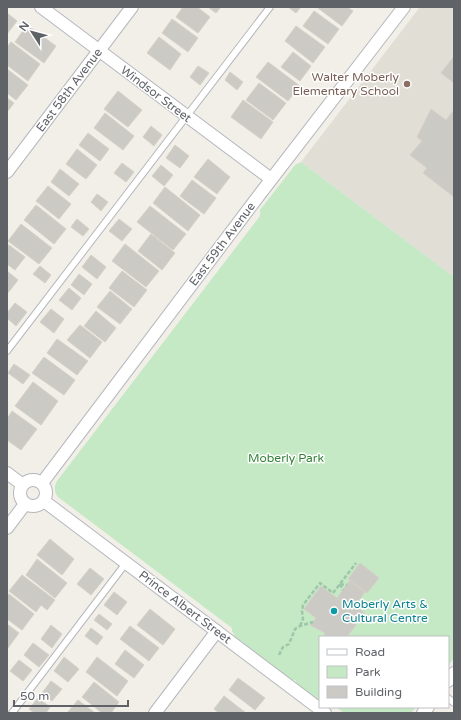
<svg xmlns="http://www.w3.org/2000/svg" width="461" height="720" viewBox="0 0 461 720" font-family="'Varela Round',sans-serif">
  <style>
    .education { fill: #e1ded6 }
    .green { fill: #c5e8c5 }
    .building { fill: #cccac5; stroke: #d6d1c6 }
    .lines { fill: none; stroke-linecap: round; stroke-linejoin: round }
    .service-casing { stroke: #b5b8bc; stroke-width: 8 }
    .minor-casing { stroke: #b5b8bc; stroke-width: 14 }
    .path { stroke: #9cc7a9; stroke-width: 2.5; stroke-dasharray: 4 2; stroke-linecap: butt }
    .service { stroke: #fff; stroke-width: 6 }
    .minor { stroke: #fff; stroke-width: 12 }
    .education-dot { fill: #8d6e63; stroke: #fff; stroke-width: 1.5 }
    .culture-dot { fill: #0f9aa8; stroke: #fff; stroke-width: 1.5 }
    .labels { text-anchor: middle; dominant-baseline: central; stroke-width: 3; stroke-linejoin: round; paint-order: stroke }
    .education-label { font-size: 12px; fill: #785e54; stroke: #fff; text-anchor: end }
    .street-label { font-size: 12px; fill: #5f6368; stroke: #fff }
    .park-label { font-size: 12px; fill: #348238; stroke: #fff }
    .culture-label { font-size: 12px; fill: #0d838f; stroke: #fff; text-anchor: start }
  </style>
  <rect width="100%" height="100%" fill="#f1efe8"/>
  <!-- education -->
  <path class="education" d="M420 7H454V277L301 162Z"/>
  <!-- green -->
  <path class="green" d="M301 162 454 277V658L448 666V637H320V700H317L301 692 295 680H289L246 649C245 642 243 641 237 640L232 631V628L58 497C54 492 54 487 57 481L260 216V210L295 165Z
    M336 707H416L411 713H344Z"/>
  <!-- building -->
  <path class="building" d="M183 7H197L210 17 198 33 176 17Z
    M208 7H221L216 13Z
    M288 7H301L296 13Z
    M318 7H347L353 11 342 26 318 8Z
    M314 11 339 29 328 44 303 26Z
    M7 13 17 21 7 34Z
    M172 19 198 38 188 52 162 33Z
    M27 25 56 46 44 63 15 42Z
    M296 26 325 47 313 63 285 41Z
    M159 37 181 54 170 70 147 53Z
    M11 42 40 64 28 81 7 65V47Z
    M293 52 311 66 300 81 281 67Z
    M454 56V83L441 73Z
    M268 62 300 86 288 101 256 77Z
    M198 66 209 73 200 85 190 77Z
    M7 69 28 85 16 100 7 93Z
    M230 72 243 82 237 90 225 80Z
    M259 83 286 103 273 120 246 100Z
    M118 91 142 110 128 127 104 109Z
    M7 98 14 103 7 112Z
    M243 100 273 122 261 139 231 117Z
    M431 109 446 120 454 110V197L423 173 427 168 410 155 422 141 417 137Z
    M105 113 134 136 123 150 94 128Z
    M151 126 162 135 154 146 143 137Z
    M88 133 109 149 100 161 79 145Z
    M175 145 189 156 180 168 166 158Z
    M77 149 97 165 86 179 66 164Z
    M208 159 230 177 217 194 194 177Z
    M122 163 134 172 126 182 114 173Z
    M161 165 173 175 164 186 152 176Z
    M60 169 79 184 69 196 51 182Z
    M192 180 216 198 204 214 180 196Z
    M48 186 71 204 59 219 36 201Z
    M165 187 200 215 188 231 153 203Z
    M97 194 108 202 101 211 91 202Z
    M36 205 66 229 54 244 24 220Z
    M150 206 186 234 173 250 137 222Z
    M77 219 89 229 83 236 71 227Z
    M119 219 132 229 122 241 109 231Z
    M21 224 52 248 39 264 8 241Z
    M151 234 175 253 162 270 138 251Z
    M125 244 159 271 146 287 112 261Z
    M9 245 25 257 15 270 7 264V248Z
    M91 255 106 267 97 279 82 267Z
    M40 266 51 275 45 283 33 274Z
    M7 271 18 280 7 294Z
    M122 271 147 290 134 307 109 288Z
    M79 274 92 284 84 295 71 285Z
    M69 288 81 298 72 310 59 300Z
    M110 291 132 309 120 324 97 307Z
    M15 303 27 312 16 326 7 318V313Z
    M51 309 64 319 54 333 40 322Z
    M96 311 116 328 105 342 84 326Z
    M80 325 102 342 90 358 67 340Z
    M57 339 88 361 77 375 47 353Z
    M44 357 75 380 64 395 32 373Z
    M14 364 30 375 23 384 8 373Z
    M33 382 58 401 41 425 15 406Z
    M12 411 37 429 21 450 7 440V419Z
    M50 539 74 559 62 575 37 555Z
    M37 559 67 583 55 598 26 575Z
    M360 563 379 578 367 593 348 579Z
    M90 568 104 579 91 595 77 584Z
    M22 575 55 600 47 610 41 605 36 612 9 591Z
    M350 580 365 592 355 606 349 601 346 605 337 598Z
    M321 586 346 605 349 601 365 613 347 637H328L324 634 325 633 310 625 316 618 304 609Z
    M114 592 127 602 117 615 104 605Z
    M9 594 34 614 22 630 7 619V597Z
    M150 609 175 629 163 645 137 625Z
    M99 614 112 624 107 630 94 620Z
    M7 624 19 633 8 648 7 647Z
    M51 625 62 634 52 648 41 639Z
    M130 626 159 648 149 661 120 639Z
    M91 628 103 637 97 645 85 636Z
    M33 643 49 655 39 667 24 655Z
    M125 650 144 665 134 678 115 664Z
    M64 657 79 669 68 682 54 671Z
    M97 657 128 681 117 696 86 672Z
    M19 660 32 670 23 681 10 671Z
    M238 678 265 698 255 710 229 690Z
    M51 681 62 689 52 701 42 693Z
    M94 682 119 702 111 713H102L82 697Z
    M224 696 246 713H219L214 709Z
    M38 698 50 707 46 713H34L29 709Z
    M78 700 95 713H67Z"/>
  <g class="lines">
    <!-- service casing -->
    <g class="service-casing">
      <path id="service" d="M7 351 270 7
        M448 698 454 703
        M12 713 126 563"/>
    </g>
    <!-- minor casing -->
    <g class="minor-casing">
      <path id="minor" d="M41 7 271 179
        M7 172 132 7
        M7 473 23 485
        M20 493a13 13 0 1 1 26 0a13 13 0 1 1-26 0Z
        M42 483 260 194 404 7
        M44 501 325 713
        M7 528 25 504
        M448 681 454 673
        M155 713 217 631
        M423 713 428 707"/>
    </g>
    <!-- path -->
    <path class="path" d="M340 584 343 590
      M340 584 347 585
      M300 626 303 619 302 611 303 605 320 583 333 593 356 563
      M279 655 283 647 289 644 295 629 300 626 313 622"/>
    <!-- service -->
    <use href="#service" class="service"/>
    <!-- minor -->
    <use href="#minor" class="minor"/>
  </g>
  <!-- markers -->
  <circle class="education-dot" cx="407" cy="84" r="4"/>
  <circle class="culture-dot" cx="334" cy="611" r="4"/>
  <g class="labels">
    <!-- education labels -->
    <g class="education-label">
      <text x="399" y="77">Walter Moberly<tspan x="399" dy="14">Elementary School</tspan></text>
    </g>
    <!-- street labels -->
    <g class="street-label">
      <text transform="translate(69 90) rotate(-53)">East 58th Avenue</text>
      <text transform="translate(156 94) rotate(37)">Windsor Street</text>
      <text transform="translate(222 244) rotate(-53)">East 59th Avenue</text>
      <text transform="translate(185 607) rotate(37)">Prince Albert Street</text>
    </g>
    <!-- park labels -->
    <g class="park-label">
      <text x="286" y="458">Moberly Park</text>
    </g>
    <!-- culture labels -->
    <g class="culture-label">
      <text x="342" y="604">Moberly Arts &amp;<tspan x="342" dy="14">Cultural Centre</tspan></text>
    </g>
  </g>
  <!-- border -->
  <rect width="461" height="720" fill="none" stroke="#5f6368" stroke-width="16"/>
  <!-- legend -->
  <rect x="319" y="636" width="130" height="72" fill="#ffffff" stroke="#bfc1c3"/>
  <rect x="327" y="649" width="20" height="6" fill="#ffffff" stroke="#bfc1c3"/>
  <text x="355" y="656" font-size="12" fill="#5f6368">Road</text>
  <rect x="327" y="666" width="20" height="12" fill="#c5e8c5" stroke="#bfc1c3"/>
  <text x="355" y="676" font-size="12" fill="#5f6368">Park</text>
  <rect x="327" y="686" width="20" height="12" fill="#cccac5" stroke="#bfc1c3"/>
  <text x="355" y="696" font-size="12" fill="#5f6368">Building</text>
  <!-- north arrow -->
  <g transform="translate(32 32) rotate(306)" stroke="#ffffff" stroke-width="3" paint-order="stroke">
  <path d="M0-3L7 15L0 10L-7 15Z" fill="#5f6368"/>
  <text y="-6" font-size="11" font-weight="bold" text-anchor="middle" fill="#5f6368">N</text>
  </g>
  <!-- scale -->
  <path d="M14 700v6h114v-6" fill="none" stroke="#5f6368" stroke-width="2"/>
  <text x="20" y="700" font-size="12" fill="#5f6368" stroke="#ffffff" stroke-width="3" paint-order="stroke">50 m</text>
</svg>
